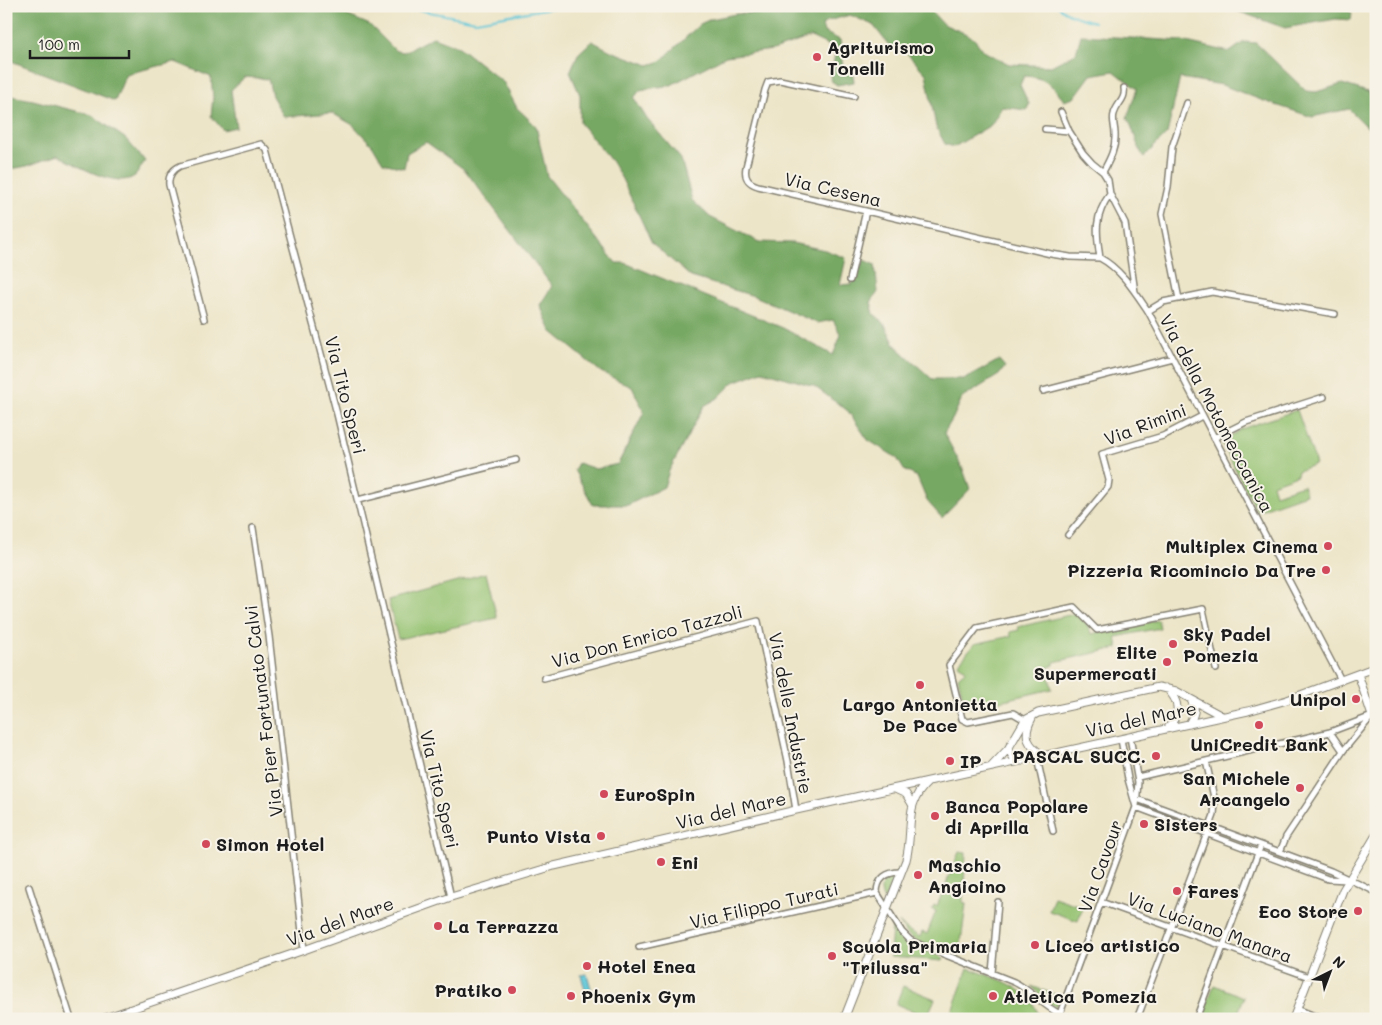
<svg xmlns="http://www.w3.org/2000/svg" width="1382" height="1025" viewBox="0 0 1382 1025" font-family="Mali,sans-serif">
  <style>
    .green { fill: #94c271; stroke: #586f46 }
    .forest { fill: #77a863; stroke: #4a6240 }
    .water { fill: #5cc6d8; stroke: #3c717a }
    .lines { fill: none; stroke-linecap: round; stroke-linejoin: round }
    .stream { stroke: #5cc6d8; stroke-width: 2 }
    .street-casing { stroke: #848072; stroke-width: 8 }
    .secondary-casing { stroke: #848072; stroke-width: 9 }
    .street { stroke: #fff; stroke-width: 5 }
    .secondary { stroke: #fff; stroke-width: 7 }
    .poi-dot { fill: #d1495b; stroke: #f7f3e8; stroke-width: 2 }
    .labels { text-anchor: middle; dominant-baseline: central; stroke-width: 4; stroke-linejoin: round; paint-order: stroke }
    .poi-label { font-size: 18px; font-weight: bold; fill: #1c1c1c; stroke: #f7f3e8; text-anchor: start }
    .street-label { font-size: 18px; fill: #1c1c1c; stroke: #f7f3e8 }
  </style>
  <rect width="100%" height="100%" fill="#f7f3e8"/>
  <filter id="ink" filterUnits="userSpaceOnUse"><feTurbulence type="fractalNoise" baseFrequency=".02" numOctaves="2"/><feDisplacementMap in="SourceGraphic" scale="10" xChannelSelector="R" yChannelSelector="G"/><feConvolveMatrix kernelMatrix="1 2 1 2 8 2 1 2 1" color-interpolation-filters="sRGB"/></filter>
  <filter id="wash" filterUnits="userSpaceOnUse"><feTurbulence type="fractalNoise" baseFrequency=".0096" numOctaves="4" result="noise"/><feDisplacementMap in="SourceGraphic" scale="20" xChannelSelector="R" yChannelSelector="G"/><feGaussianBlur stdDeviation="1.12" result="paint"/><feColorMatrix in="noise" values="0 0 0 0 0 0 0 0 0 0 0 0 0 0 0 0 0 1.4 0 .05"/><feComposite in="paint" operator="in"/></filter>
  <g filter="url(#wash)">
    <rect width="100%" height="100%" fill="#ede5c8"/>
    <!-- green -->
    <path class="green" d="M1297 410 1316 464 1298 471 1297 475 1272 484 1275 494 1303 485 1306 494 1257 511 1222 443 1241 429Z
      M486 573 497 618 398 639 388 600Z
      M1074 614C1083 617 1089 625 1091 634L1158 620 1160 628 1116 637 1118 648 1054 662V665L1047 668 1052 689 970 708 967 698 963 699 958 677 965 671 964 668 958 664 974 644 1011 636 1010 632 1019 630 1018 627Z
      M959 852 966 853 963 898V902L966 904 959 958 913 939 908 935 899 922 906 929 920 937 922 932 927 934 936 911 932 909 934 905 937 906Z
      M894 876 884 900C878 889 881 879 894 876Z
      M1054 897 1083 907 1078 921 1049 911Z
      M892 926 908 944 944 958 943 961 890 957Z
      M968 968C997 979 1031 986 1040 1019H949Z
      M1214 985 1244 997 1236 1019H1201Z
      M903 986 935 999 927 1017 896 1004Z
      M1031 986 1060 996 1056 1007 1048 1002Z"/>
    <!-- forest -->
    <path class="forest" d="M6 6H325L370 25 396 51 404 52 433 37 459 47 504 83 517 108 536 126 547 176 616 263H625L783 328 833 355 841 335 833 320 817 323 757 297 691 277 652 243 622 179 612 162 580 123V95L570 72 578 54 592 41 611 51 649 65 661 61 700 24 711 19 735 14 788 11 795 6H931L930 10 943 24 969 35 976 41 983 51 1009 64 1051 66 1076 53 1081 35 1182 41 1230 52 1244 42 1256 43 1306 91 1316 92 1342 84 1368 92 1376 103V128L1369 129 1349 109 1312 117 1261 100 1222 85 1180 78 1167 134 1144 157C1135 145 1135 130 1127 118L1137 89 1114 71 1091 75 1074 98 1064 101C1053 85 1045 77 1024 76L1020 85 1029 104 1027 110 1002 107 991 125 954 147 945 144 936 127 926 74 903 49 891 48 873 25 850 15 828 21 822 25 824 32 840 40 843 70 853 73 854 82 837 85 830 80 836 49 811 37 773 50 726 56 671 85 640 90 634 98 647 119 681 159 692 200 710 217 759 242 792 243 825 250 846 258 840 285 852 284 864 260 875 265 878 292 871 302 874 314 884 323 895 345 932 379H965L999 360 1005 367 999 375 962 398 953 418 944 433 963 469 970 489 942 518 927 501 917 477 904 470 897 458 868 440 848 411 814 386 762 371 734 382 718 398 704 406 669 471 664 487 628 505H593L574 470 578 463 596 469 618 464 644 412 632 387 601 372 551 331 540 305 552 286 465 170 426 142 407 153 404 168 383 163 373 146 353 125 332 113 284 117 272 96 268 79 245 77 231 90 236 127 223 130 211 116 213 97 211 77 175 62 126 74 115 101 6 59Z
      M1223 6H1341L1352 13 1351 20 1336 19 1285 28Z
      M6 95 33 100 92 115 126 139 145 161C142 165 139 171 136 175 119 191 74 164 58 155L27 166 6 170Z"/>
    <!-- water -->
    <path class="water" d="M587 974 592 992 586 994 581 975Z"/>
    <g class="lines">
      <!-- stream -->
      <path class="stream" d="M407 6 424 11 476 21 562 6
        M1058 6C1068 16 1082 18 1094 22"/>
    </g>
  </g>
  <g filter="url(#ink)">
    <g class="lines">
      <!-- street casing -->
      <g class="street-casing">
        <path id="street" d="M854 96 780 80 768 82 765 90 746 167C744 178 748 183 758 186L1051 254 1070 257 1100 258
          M1061 112 1069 131 1083 153 1092 163 1103 172 1108 180 1110 194 1125 223 1135 292
          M1045 129 1069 131
          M1103 172C1110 159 1116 148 1115 134 1115 127 1112 120 1114 114 1117 103 1126 100 1124 88
          M1100 258C1121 269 1135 292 1148 311L1341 680
          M1100 258C1096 232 1094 216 1110 194
          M850 280 866 211
          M1179 299 1162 214 1168 187 1172 147 1187 103
          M1148 311 1163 302 1212 292 1335 314
          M204 319 169 185C168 176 172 170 180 166L261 144 267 150 337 414 451 897
          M1043 391 1172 358
          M1214 438 1246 422 1324 397
          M358 500 516 460
          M253 528 269 636 304 950
          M1068 535 1108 487 1109 480 1102 454 1163 436 1202 416
          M544 678 758 621 788 761 796 810
          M1025 720 1013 713 968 722 962 719 949 665 977 628 1074 607 1097 630 1203 609 1216 669
          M1330 732 1343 751
          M1121 739 1128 779 1136 807 1328 879 1348 880
          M1037 758 1053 831
          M1138 777 1330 732 1372 716
          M1137 799 1331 871 1376 892
          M1280 852 1286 837 1343 751 1372 716
          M901 872C887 872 877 878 877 893L902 932 910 940 918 944 1014 982C1031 990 1043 1006 1060 1014
          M29 887 71 1019
          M1101 902 1309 977
          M639 947 877 893
          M992 973 998 902
          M1297 1009 1322 1019
          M1058 1019 1136 807 1138 782 1130 737
          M1137 1019 1214 815 1215 802 1206 761
          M1196 1019 1261 845"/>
      </g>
      <!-- secondary casing -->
      <g class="secondary-casing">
        <path id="secondary" d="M1358 674 1372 716 1376 721
          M1166 688C1181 702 1180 714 1168 728
          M1032 718C1022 736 1028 746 1044 756
          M1189 724C1194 715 1197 709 1191 700
          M1008 749 1013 757 1022 761
          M991 767 1008 749 1025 720 1038 713 1159 687 1176 691 1222 716
          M895 789 906 794 912 804
          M102 1019 304 950 451 897 554 866 796 810 1248 711 1287 700 1376 667
          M844 1019 906 860C914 830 903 804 928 782
          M1293 1019 1343 890 1376 835"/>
      </g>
      <!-- street -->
      <use href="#street" class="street"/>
      <!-- secondary -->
      <use href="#secondary" class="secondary"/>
    </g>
  </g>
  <!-- markers -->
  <g class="poi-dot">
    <circle cx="817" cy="57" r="5"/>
    <circle cx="1328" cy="546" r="5"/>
    <circle cx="1326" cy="570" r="5"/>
    <circle cx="1173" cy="644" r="5"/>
    <circle cx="1167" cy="662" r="5"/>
    <circle cx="920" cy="685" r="5"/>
    <circle cx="1356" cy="699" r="5"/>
    <circle cx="1259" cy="725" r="5"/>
    <circle cx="1156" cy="756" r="5"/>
    <circle cx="950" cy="761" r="5"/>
    <circle cx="1300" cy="788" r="5"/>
    <circle cx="604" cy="794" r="5"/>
    <circle cx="935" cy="816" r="5"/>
    <circle cx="1144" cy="824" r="5"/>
    <circle cx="601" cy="836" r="5"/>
    <circle cx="206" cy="844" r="5"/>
    <circle cx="661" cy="862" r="5"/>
    <circle cx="918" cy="875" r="5"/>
    <circle cx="1177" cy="891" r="5"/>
    <circle cx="1358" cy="911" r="5"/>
    <circle cx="438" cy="926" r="5"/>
    <circle cx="1035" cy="945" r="5"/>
    <circle cx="832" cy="956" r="5"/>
    <circle cx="587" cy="966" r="5"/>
    <circle cx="512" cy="990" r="5"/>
    <circle cx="571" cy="996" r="5"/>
    <circle cx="993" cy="996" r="5"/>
  </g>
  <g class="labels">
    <!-- poi labels -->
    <g class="poi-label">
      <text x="827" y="47">Agriturismo<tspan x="827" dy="21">Tonelli</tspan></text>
      <text x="1318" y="546" text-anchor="end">Multiplex Cinema</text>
      <text x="1316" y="570" text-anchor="end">Pizzeria Ricomincio Da Tre</text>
      <text x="1183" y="634">Sky Padel<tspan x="1183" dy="21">Pomezia</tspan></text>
      <text x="1157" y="652" text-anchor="end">Elite<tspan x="1157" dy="21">Supermercati</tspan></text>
      <text x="1346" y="699" text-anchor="end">Unipol</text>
      <text x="920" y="704" text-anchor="middle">Largo Antonietta<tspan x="920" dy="21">De Pace</tspan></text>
      <text x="1259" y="744" text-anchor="middle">UniCredit Bank</text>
      <text x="1146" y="756" text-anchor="end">PASCAL SUCC.</text>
      <text x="960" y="761">IP</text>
      <text x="1290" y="778" text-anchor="end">San Michele<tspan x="1290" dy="21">Arcangelo</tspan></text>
      <text x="614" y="794">EuroSpin</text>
      <text x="945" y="806">Banca Popolare<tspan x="945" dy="21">di Aprilla</tspan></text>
      <text x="1154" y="824">Sisters</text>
      <text x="591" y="836" text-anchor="end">Punto Vista</text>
      <text x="216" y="844">Simon Hotel</text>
      <text x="671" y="862">Eni</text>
      <text x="928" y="865">Maschio<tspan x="928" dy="21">Angioino</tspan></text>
      <text x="1187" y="891">Fares</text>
      <text x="1348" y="911" text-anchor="end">Eco Store</text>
      <text x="448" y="926">La Terrazza</text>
      <text x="1045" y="945">Liceo artistico</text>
      <text x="842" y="946">Scuola Primaria<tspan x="842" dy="21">"Trilussa"</tspan></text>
      <text x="597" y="966">Hotel Enea</text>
      <text x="502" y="990" text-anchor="end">Pratiko</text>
      <text x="581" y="996">Phoenix Gym</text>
      <text x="1003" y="996">Atletica Pomezia</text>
    </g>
    <!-- street labels -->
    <g class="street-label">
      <text transform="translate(833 189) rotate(13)">Via Cesena</text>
      <text transform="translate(346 395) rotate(76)">Via Tito Speri</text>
      <text transform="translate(1217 413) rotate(62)">Via della Motomeccanica</text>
      <text transform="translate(1145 424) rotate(-21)">Via Rimini</text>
      <text transform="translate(647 636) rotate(-15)">Via Don Enrico Tazzoli</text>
      <text transform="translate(263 711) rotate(-97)">Via Pier Fortunato Calvi</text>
      <text transform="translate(791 713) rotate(79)">Via delle Industrie</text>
      <text transform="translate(1141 719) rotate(-12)">Via del Mare</text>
      <text transform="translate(440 789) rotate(77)">Via Tito Speri</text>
      <text transform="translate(731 810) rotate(-13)">Via del Mare</text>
      <text transform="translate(1100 866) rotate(-70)">Via Cavour</text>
      <text transform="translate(764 905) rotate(-13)">Via Filippo Turati</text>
      <text transform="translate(340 921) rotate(-20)">Via del Mare</text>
      <text transform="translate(1210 927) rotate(20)">Via Luciano Manara</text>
    </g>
  </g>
  <!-- margin -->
  <rect width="1382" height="1025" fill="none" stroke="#f7f3e8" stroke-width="25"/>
  <!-- north arrow -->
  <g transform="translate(1330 972) rotate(42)" stroke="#f7f3e8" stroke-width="4" paint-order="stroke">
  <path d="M0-4L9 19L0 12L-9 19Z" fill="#1c1c1c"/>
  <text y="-8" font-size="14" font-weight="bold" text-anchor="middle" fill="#1c1c1c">N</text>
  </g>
  <!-- scale -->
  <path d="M30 50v8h99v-8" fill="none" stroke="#1c1c1c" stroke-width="2.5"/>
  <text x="38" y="50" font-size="15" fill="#1c1c1c" stroke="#f7f3e8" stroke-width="4" paint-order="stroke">100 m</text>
</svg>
